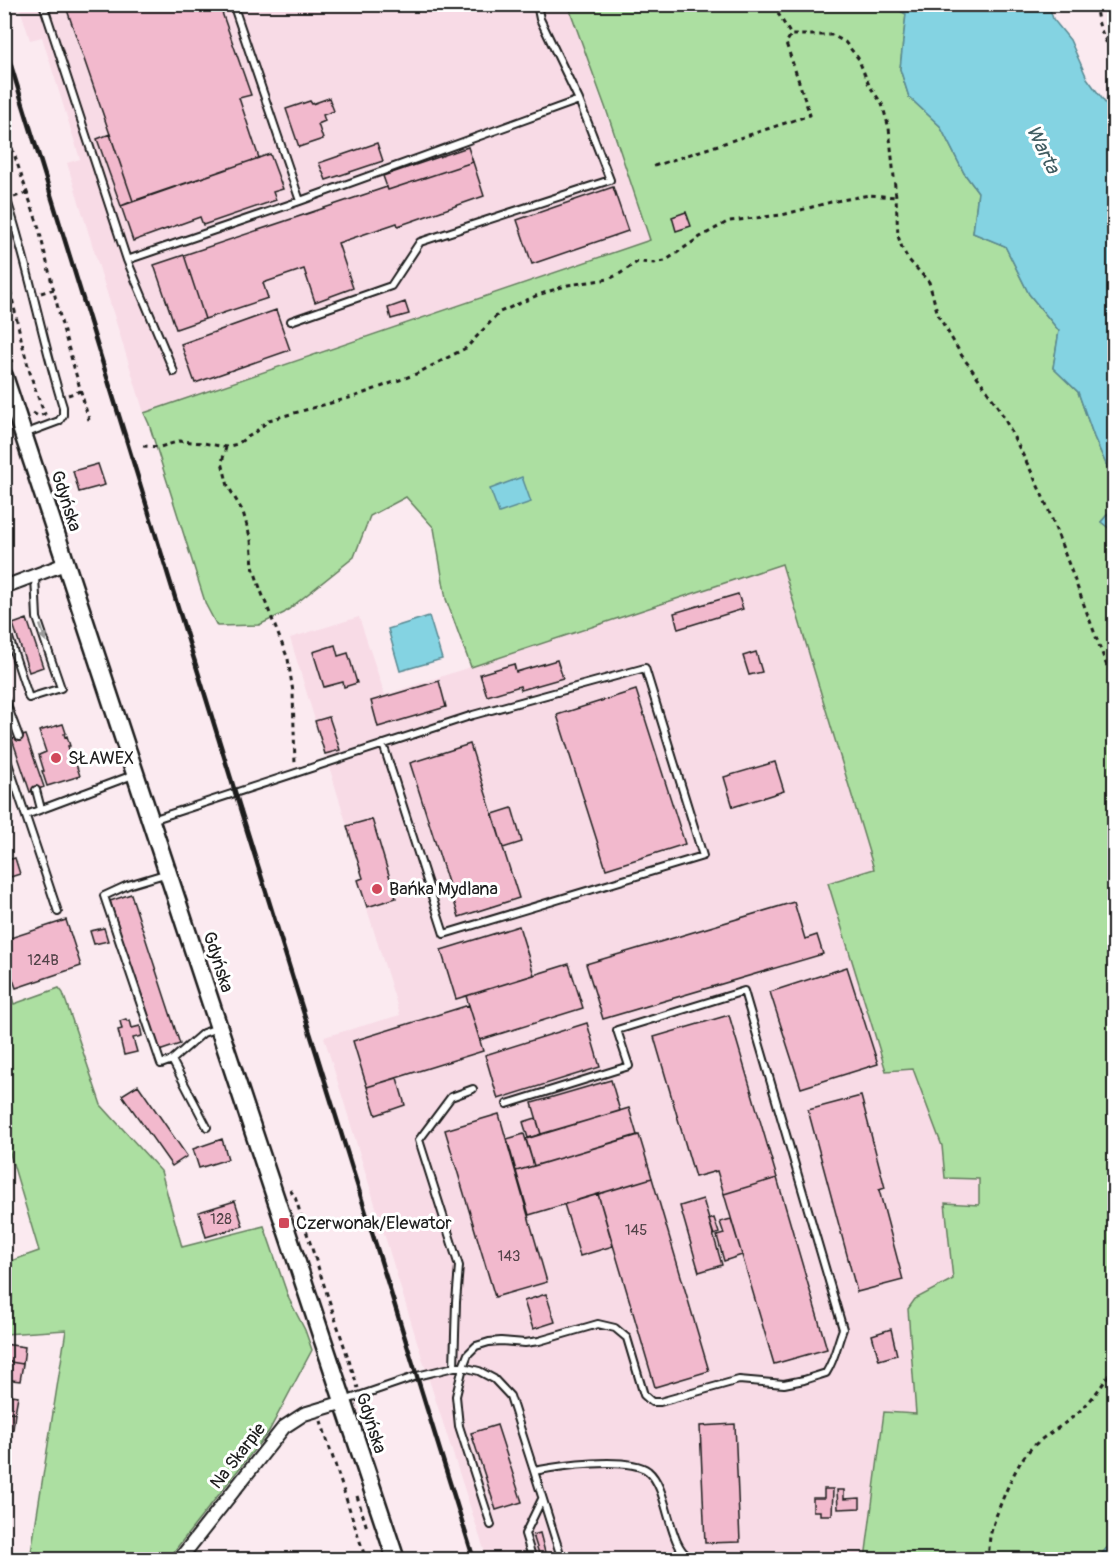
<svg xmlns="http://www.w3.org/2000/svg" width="1119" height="1564" viewBox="0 0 1119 1564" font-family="Pangolin,sans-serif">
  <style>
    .built { fill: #f8dbe6 }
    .green { fill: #acdfa1; stroke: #647e5e; stroke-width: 1.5 }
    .water { fill: #84d3e2; stroke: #5a8a93; stroke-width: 1.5 }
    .building { fill: #f2b9cd; stroke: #1c1c1c; stroke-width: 1.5 }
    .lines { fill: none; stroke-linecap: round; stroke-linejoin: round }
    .lane-casing { stroke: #1c1c1c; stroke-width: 10 }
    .street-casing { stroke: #1c1c1c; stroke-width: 16 }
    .secondary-casing { stroke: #1c1c1c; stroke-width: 21 }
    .path { stroke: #1c1c1c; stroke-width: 3; stroke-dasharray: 4.5 4.5; stroke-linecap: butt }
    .lane { stroke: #fff; stroke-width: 6 }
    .street { stroke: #fff; stroke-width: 12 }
    .secondary { stroke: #fff; stroke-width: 16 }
    .rail { stroke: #1c1c1c; stroke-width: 4.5 }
    .oneway { fill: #999 }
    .poi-dot { fill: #d1495b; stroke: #fff; stroke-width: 2 }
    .labels { text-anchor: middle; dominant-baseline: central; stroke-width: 6; stroke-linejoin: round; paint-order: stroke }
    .number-label { font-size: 15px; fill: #524348 }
    .street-label { font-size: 18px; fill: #1c1c1c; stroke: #fff }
    .poi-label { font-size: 18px; fill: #1c1c1c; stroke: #fff; text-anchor: start }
    .water-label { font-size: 20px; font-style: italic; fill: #405c61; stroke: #fff }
  </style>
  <rect width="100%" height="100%" fill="#fbeaf0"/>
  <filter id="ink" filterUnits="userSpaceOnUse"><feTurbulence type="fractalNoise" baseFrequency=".0167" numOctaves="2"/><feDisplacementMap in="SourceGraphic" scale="12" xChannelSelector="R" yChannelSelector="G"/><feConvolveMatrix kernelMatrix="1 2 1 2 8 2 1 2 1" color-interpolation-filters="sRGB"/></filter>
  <g filter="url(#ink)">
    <!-- built -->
    <path class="built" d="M19 5H568L650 240 144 413 67 163 80 159 42 37 30 40Z
      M782 564 874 869 828 883 886 1071 913 1069 942 1146 945 1178H979V1205L945 1203 953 1279 915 1299 908 1309 916 1414 883 1413 865 1559 735 1560 706 1553 702 1560 487 1559 423 1361 324 1037 400 1015 358 880 363 878 290 638 359 617 385 695Z"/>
    <!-- green -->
    <path class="green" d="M889 4 906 14 900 69 909 97 940 126 964 173 978 192 973 233 1005 246 1029 294 1059 331 1053 368 1078 392 1094 437 1114 482V507L1101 522 1114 532V1540L1097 1559H865L884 1412 916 1414 908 1309 915 1299 953 1279 945 1203 979 1205V1179L945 1178 942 1146 913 1069 886 1071 828 883 874 869 782 564 471 667 446 599 434 528 406 497 370 516 354 557 284 613 259 625 217 626 206 605 149 424 144 413 650 240 607 112 568 5Z
      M5 976 14 1004 59 988 63 993 101 1105 161 1171 182 1247 264 1226 289 1299 305 1330 312 1350 269 1431 168 1559H30L66 1330 5 1334V1263L39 1251 5 1137Z"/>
    <!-- water -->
    <path class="water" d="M889 5H1049L1053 19 1070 40 1087 78 1106 104 1114 121V482L1094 437 1078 392 1053 368 1059 331 1029 294 1005 246 973 233 978 192 964 173 940 126 909 97 900 69 906 14Z
      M522 477 531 502 499 513 490 489Z
      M1114 507V532L1101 522Z
      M429 616 442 659 400 671 388 629Z
      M1114 1540V1559H1097Z"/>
    <!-- building -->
    <path class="building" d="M65 4H219L251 95 239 98 259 158 133 201Z
      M329 98 334 111 323 115 325 121 318 124 323 139 299 147 286 109 310 101 312 104Z
      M110 134 133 201 121 206 97 139Z
      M377 143 383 161 326 180 319 163Z
      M468 147 473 162 388 190 383 176Z
      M270 154 283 189 273 192 276 200 203 225 200 217 133 241 121 206Z
      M473 162 484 196 398 226 397 223 338 243 353 288 315 302 304 269 263 283 268 298 205 319 184 255 387 187 388 190Z
      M613 187 628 231 532 264 517 220Z
      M686 212 691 226 676 231 672 217Z
      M184 255 205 319 176 329 154 265Z
      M405 302 409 314 391 319 388 308Z
      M276 310 290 350 195 383 181 344Z
      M98 464 105 485 79 492 73 471Z
      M738 594 743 609 678 629 674 613Z
      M27 619 43 667 29 672 13 624Z
      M335 645 338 656 348 653 357 683 344 687 343 682 324 687 313 652Z
      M756 652 762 672 749 675 743 656Z
      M557 660 563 678 521 690 520 686 487 696 480 674 514 664 516 672Z
      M439 681 446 707 378 727 371 701Z
      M636 690 685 844 606 869 557 715Z
      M329 717 340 750 325 754 315 721Z
      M63 724 66 733 64 734 65 737 67 736 70 746H68L73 762 75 761 80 776 47 786 42 771H44L39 755 46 752 39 731Z
      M26 735 44 787 30 792 12 739Z
      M470 744 519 898 459 917 410 763Z
      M775 762 784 791 733 807 724 777Z
      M512 808 522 842 503 848 493 814Z
      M372 819 396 898 367 907 358 880 363 878 347 826Z
      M15 858 20 874 4 879V861Z
      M131 894 180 1044 159 1051 110 901Z
      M794 902 805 939 817 935 823 954 603 1019 586 964Z
      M66 920 81 966 16 988 4 954V940Z
      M519 926 534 975 456 999 441 950Z
      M104 928 108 941 94 944 90 931Z
      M569 964 583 1008 480 1040 466 996Z
      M847 967 878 1064 801 1088 770 992Z
      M469 1005 483 1051 367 1087 353 1041Z
      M729 1015 777 1178 724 1194 717 1171 695 1177 654 1037Z
      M126 1019 127 1021 130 1020 132 1028 140 1026 142 1036 133 1038 137 1052 124 1055 118 1030 122 1029 120 1021Z
      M587 1023 600 1067 498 1099 485 1055Z
      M397 1078 405 1105 376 1115 367 1087Z
      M611 1080 620 1111 541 1134 532 1103Z
      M138 1085 187 1156 172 1166 122 1095Z
      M861 1096 885 1188 879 1190 903 1280 857 1292 808 1110Z
      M629 1108 637 1135 534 1166 526 1139Z
      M499 1114 547 1282 495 1297 445 1130Z
      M536 1118 541 1134 528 1138 523 1122Z
      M524 1134 534 1166 516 1171 507 1139Z
      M639 1135 652 1178 529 1215 516 1171Z
      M222 1139 228 1159 199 1168 193 1149Z
      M652 1178 709 1371 655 1387 598 1194Z
      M777 1178 827 1349 774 1364 724 1194Z
      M598 1194 613 1246 580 1256 564 1204Z
      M703 1199 722 1265 699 1272 680 1206Z
      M235 1201 243 1226 206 1237 199 1212Z
      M714 1218 719 1233 714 1235 709 1220Z
      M731 1219 742 1255 724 1261 717 1236 724 1234 720 1222Z
      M546 1294 555 1322 533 1329 524 1301Z
      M891 1329 897 1355 879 1360 872 1335Z
      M4 1344 25 1347 23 1364 4 1361Z
      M4 1361 23 1364 20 1381 4 1379Z
      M4 1394 18 1396 15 1413 4 1411Z
      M4 1411 15 1413 13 1430 4 1429Z
      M735 1424 740 1542 705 1543 700 1426Z
      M497 1425 522 1502 496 1510 471 1433Z
      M4 1443 10 1444 8 1461H4Z
      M4 1461H8L5 1479H4Z
      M824 1489H833L832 1515H820V1511H813V1498H824Z
      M837 1490H844V1499L860 1498V1508L838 1509Z
      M540 1533 547 1560H541L533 1535Z"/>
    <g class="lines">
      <!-- lane casing -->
      <g class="lane-casing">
        <path id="lane" d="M43 4 127 260 174 372
          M233 4 300 201
          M4 191C28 262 41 336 63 407V415L59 421 24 434
          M127 260 300 201 579 100 540 19 537 4
          M291 321 391 286 420 242 610 180 579 100
          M5 587V626L29 698 61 688 37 618 35 576
          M4 697 19 737
          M4 751 58 912
          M36 790 41 809
          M26 815 133 775
          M152 820 473 715 645 668 703 856 444 934 383 744
          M168 873 128 885 104 896 161 1064 172 1060
          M207 1127 172 1060 203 1033 218 1028
          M454 1367 456 1302 459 1266 419 1140 451 1097 473 1089
          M344 1401 417 1376 454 1367H463L479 1371 494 1379 510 1396 534 1471C559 1466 628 1456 648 1471 669 1488 668 1548 690 1557 694 1559 700 1559 704 1560
          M534 1471 562 1560
          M491 1525 459 1426 456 1396 463 1367 468 1354 476 1346 489 1342 501 1341 525 1343 539 1341 598 1324 615 1328 627 1338 644 1395 652 1402H660L739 1380 784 1384 804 1380 826 1373C835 1359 837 1344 843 1329L744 991 617 1030 629 1066 507 1104
          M533 1560 525 1534 542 1499"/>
      </g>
      <!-- street casing -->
      <g class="street-casing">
        <path id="street" d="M4 587 65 564
          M179 1560 284 1427 304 1414 344 1402"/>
      </g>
      <!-- secondary casing -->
      <g class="secondary-casing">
        <path id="secondary" d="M4 376 219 1028 396 1560"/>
      </g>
      <!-- path -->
      <path class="path" d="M776 4 779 15 791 35H832L845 42 858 58 869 85 882 104 889 128 896 197 898 236 902 248 908 259 929 282 938 315 962 356 984 386 1000 410 1032 473 1047 506 1114 685
        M1096 4C1096 24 1105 40 1114 57
        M4 122 13 151 38 225 62 325 89 420
        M654 166 810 115 786 43 791 35
        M14 197 27 193
        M4 265C17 314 24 367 45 414
        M41 293 54 289
        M4 341 12 363
        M68 395 81 391
        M33 413 38 416 45 414V415
        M143 446 160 447 180 441 203 443 226 447 237 444 254 433 269 420 356 396 416 374 466 348 500 312 538 295 568 285 609 279 621 273 637 262 654 263 665 261 700 237 729 221 782 215 831 202 869 195 896 197
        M226 447 222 462 228 486 243 512 251 540 253 567 261 591 288 659 293 692 295 765
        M290 1190 295 1197 358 1388
        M321 1421 366 1560
        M357 1496 367 1528
        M988 1560C989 1552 989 1544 990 1537 994 1517 1014 1468 1027 1453 1040 1437 1059 1429 1074 1416 1091 1402 1103 1385 1114 1366"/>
      <!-- lane -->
      <use href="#lane" class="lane"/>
      <!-- street -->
      <use href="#street" class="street"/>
      <!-- secondary -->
      <use href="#secondary" class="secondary"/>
      <!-- rail -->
      <path class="rail" d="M4 43 235 792 474 1560"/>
    </g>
    <!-- one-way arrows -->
    <defs><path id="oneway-solid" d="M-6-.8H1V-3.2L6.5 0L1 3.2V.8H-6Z" transform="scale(1.5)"/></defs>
    <use class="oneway" href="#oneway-solid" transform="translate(43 633) rotate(71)"/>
  </g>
  <!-- markers -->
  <g class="poi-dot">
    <circle cx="56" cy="758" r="6"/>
    <circle cx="377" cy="889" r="6"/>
    <rect x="278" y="1217" width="12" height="12" rx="3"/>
  </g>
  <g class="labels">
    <!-- number labels -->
    <g class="number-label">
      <text x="43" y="960">124B</text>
      <text x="221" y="1219">128</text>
      <text x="636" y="1230">145</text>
      <text x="509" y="1256">143</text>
    </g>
    <!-- street labels -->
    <g class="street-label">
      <text transform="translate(66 501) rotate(72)">Gdyńska</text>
      <text transform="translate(218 962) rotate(72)">Gdyńska</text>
      <text transform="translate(371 1423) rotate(72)">Gdyńska</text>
      <text transform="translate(238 1456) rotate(-52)">Na Skarpie</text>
    </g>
    <!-- poi labels -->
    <g class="poi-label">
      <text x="68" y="758">SŁAWEX</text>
      <text x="389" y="889">Bańka Mydlana</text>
      <text x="296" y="1223">Czerwonak/Elewator</text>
    </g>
    <!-- water labels -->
    <g class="water-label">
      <text transform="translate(1043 149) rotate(64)">Warta</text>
    </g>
  </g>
  <!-- margin -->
  <rect width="1119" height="1564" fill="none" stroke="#fff" stroke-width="24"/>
  <rect x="12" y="12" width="1095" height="1540" fill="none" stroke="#1c1c1c" stroke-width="2" filter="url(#ink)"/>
</svg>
